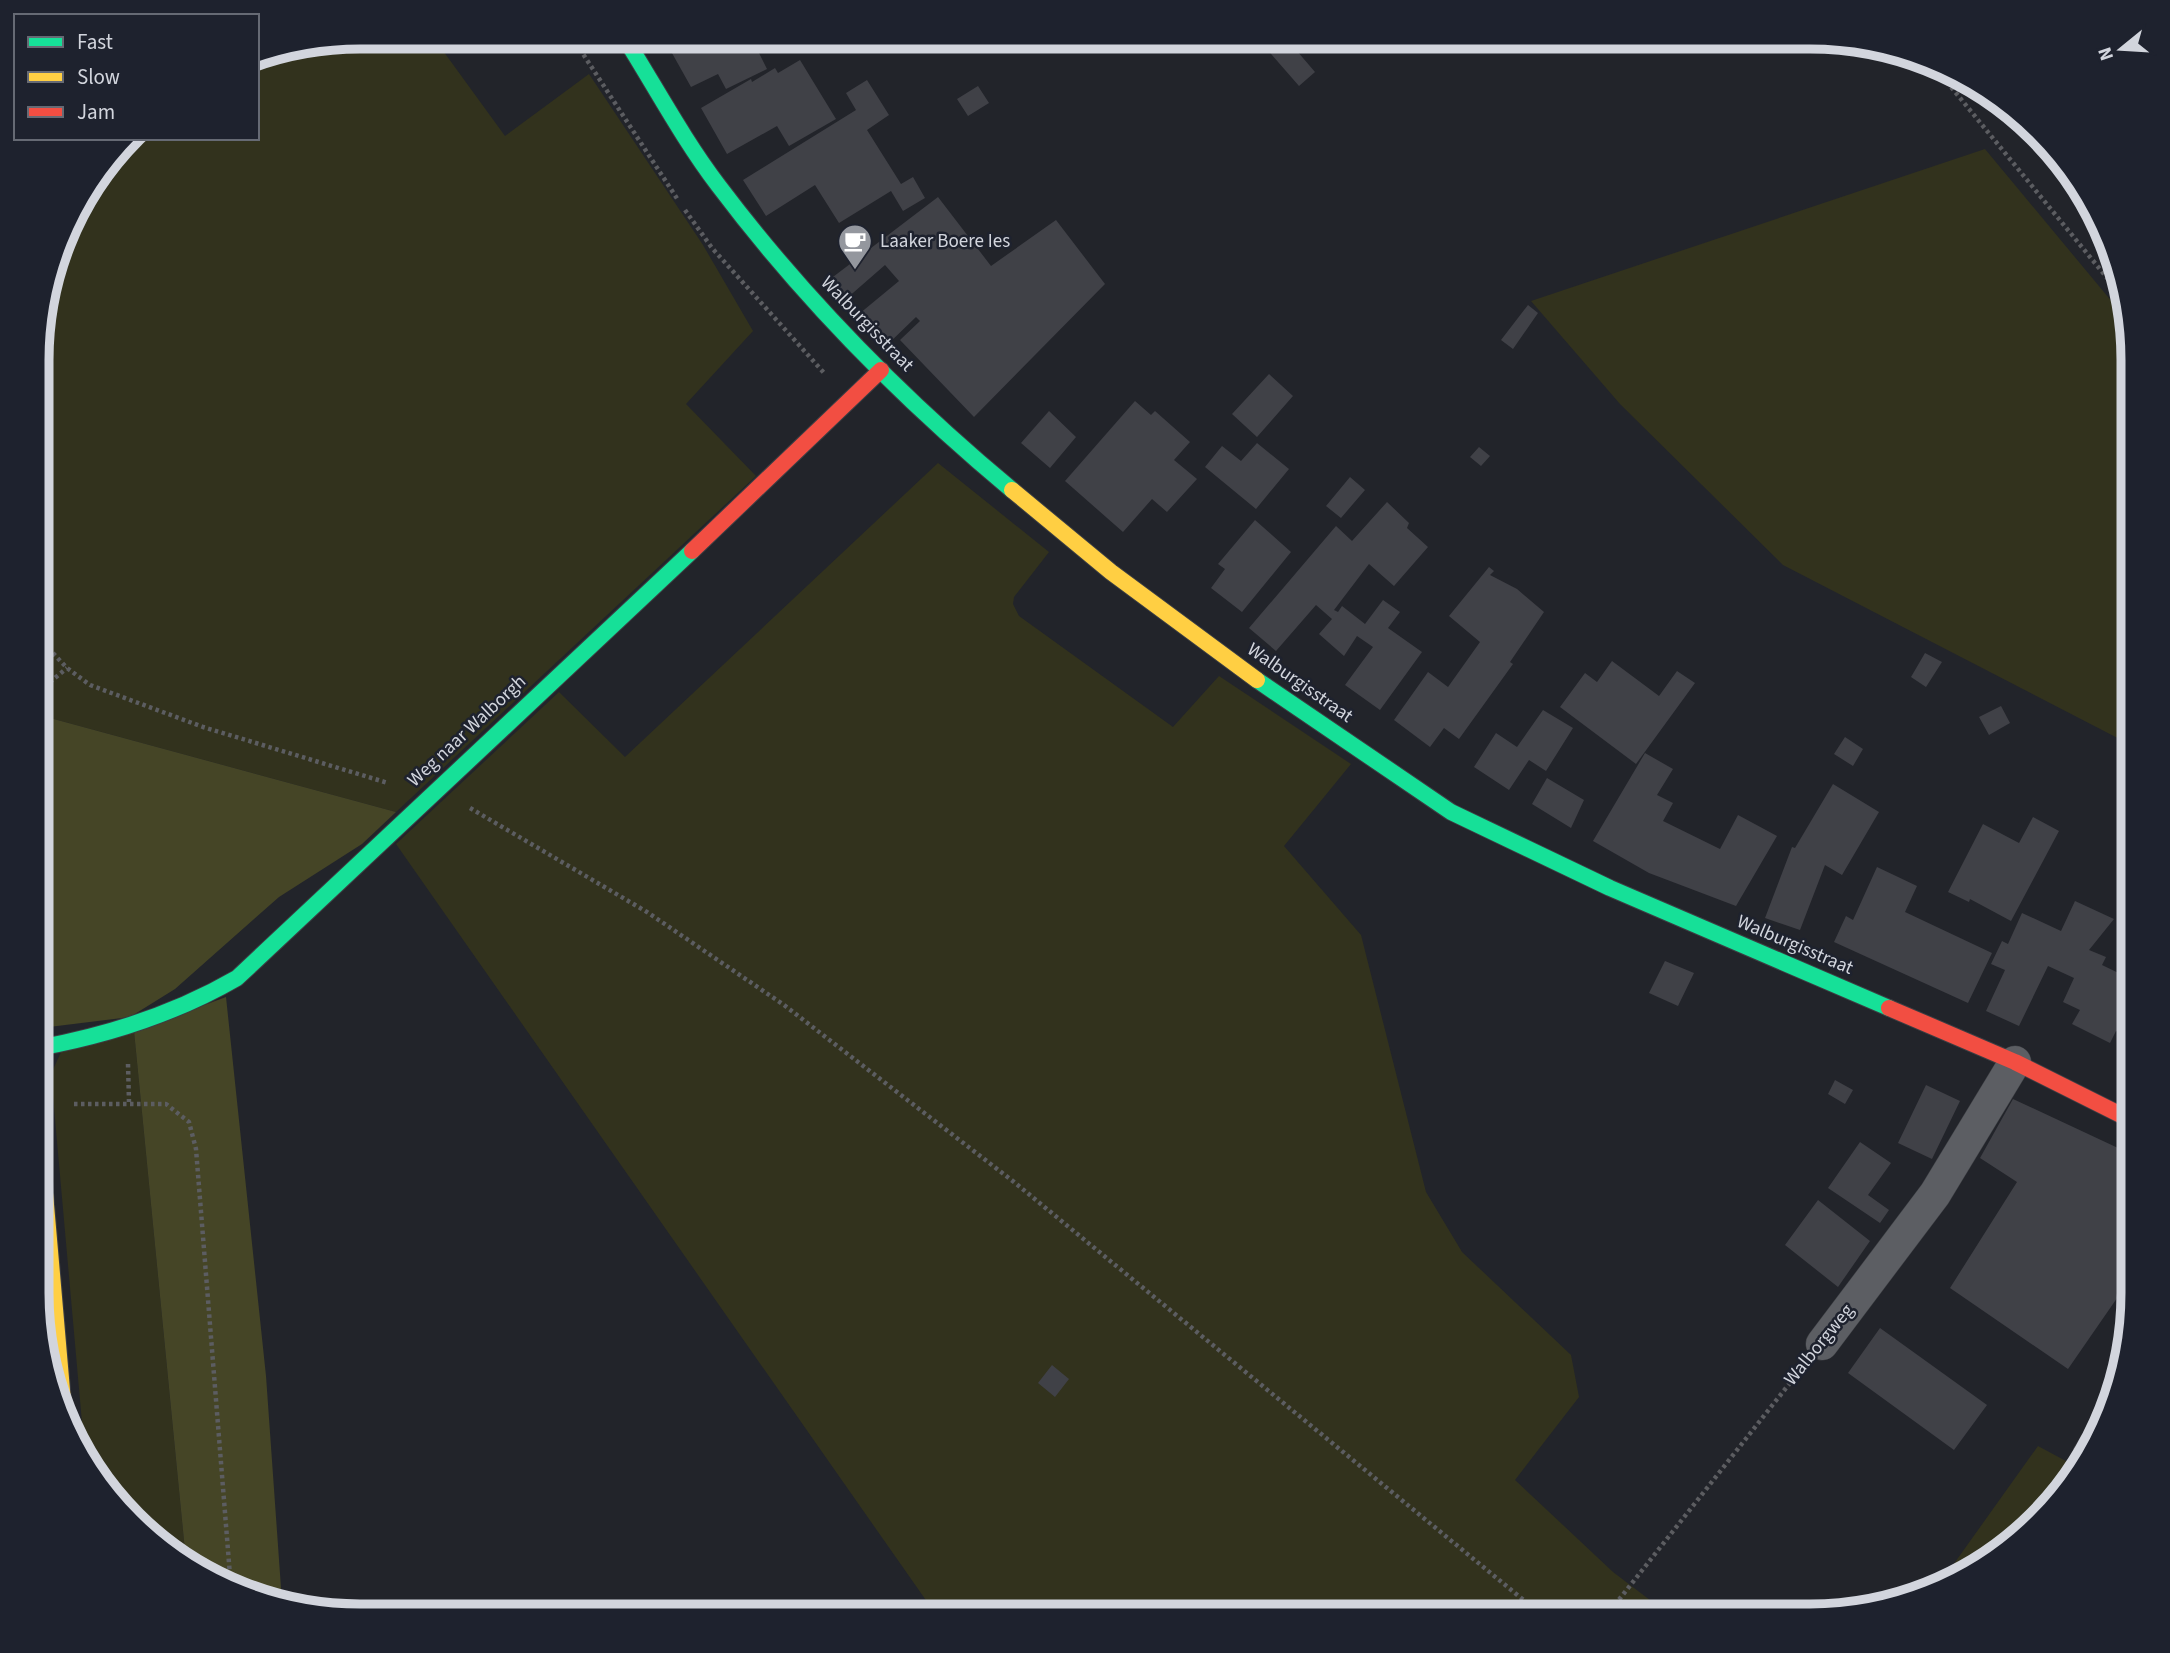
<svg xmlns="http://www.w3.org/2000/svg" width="2170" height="1653" viewBox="0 0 2170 1653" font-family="'Source Sans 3',sans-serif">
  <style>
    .green { fill: #32321d }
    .forest { fill: #454526 }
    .building { fill: #404147 }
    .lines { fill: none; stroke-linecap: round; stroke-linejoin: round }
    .street-casing { stroke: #3c3e43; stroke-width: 33 }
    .fast-casing { stroke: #3c3e43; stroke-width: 18 }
    .slow-casing { stroke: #3c3e43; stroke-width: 18 }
    .jam-casing { stroke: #3c3e43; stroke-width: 18 }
    .path { stroke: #5c5d61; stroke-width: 4.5; stroke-dasharray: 3.5 3.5; stroke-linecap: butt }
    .street { stroke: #5c5e63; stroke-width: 32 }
    .fast { stroke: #16e098; stroke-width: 16 }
    .slow { stroke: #ffcf43; stroke-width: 16 }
    .jam { stroke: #f24e42; stroke-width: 16 }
    .labels { text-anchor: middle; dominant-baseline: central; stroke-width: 5; stroke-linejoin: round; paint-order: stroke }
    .poi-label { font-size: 19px; fill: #d2d5dd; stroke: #1e222e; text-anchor: start }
    .street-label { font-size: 19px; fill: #d2d5dd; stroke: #1e222e }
    .rim { fill: none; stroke: #d2d5dd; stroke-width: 9 }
  </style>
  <rect width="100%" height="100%" fill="#22242a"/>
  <!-- green -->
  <path class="green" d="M360 37H433L505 136 589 74 703 245 753 331 686 404 756 476 396 812 39 715 40 317 80 199 129 138H257V54Z
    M1985 149 2123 315 2133 360V746L1783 565 1620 404 1531 301Z
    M938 463 1049 552 1014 597 1013 604 1019 616 1173 727 1219 676 1351 764 1284 846 1361 935 1426 1192 1462 1252 1571 1355 1579 1397 1515 1480 1613 1572 1671 1616H937L396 844 559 692 625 757Z
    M134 1031 186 1561 147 1536 85 1456 51 1074 62 1050Z
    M2038 1446 2077 1467 2053 1506 1953 1583 1938 1586Z"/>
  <!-- forest -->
  <path class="forest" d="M39 715 396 812 362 844 279 897 175 989 130 1017 49 1027 38 1015Z
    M226 997 266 1376 282 1602 237 1592 186 1561 134 1031Z"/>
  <!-- building -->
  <path class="building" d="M663 37H759L764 46 757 49 767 69 726 89 718 74 691 87Z
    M1277 37H1285L1315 72 1299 86 1265 47Z
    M800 60 836 119 789 146 777 126 727 154 701 108 751 79 752 82 775 68 778 73Z
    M867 80 889 115 867 130 901 184 913 177 925 198 903 211 891 191 839 223 815 185 766 216 743 180 856 110 846 93Z
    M978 86 989 103 968 116 957 99Z
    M938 197 991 266 1056 220 1105 284 974 417 900 340 920 321 916 317 886 346 859 314 899 281 885 265 846 299 829 280Z
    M1528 305 1538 313 1513 349 1501 340Z
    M1269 374 1293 396 1257 437 1232 414Z
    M1135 401 1151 415 1155 411 1190 442 1174 460 1197 479 1167 512 1152 499 1123 532 1065 481Z
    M1049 411 1076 437 1050 468 1021 443Z
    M1257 443 1289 469 1256 509 1205 467 1222 446 1241 461Z
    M1479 447 1490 456 1481 466 1470 457Z
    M1350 477 1365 490 1341 518 1326 506Z
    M1387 502 1409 523 1407 528 1428 547 1394 586 1369 564 1334 610 1338 612 1342 606 1365 624 1383 600 1400 612 1388 628 1422 652 1380 710 1345 685 1373 647 1357 636 1344 656 1319 634 1332 619 1316 605 1276 651 1249 628 1336 526 1352 541Z
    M1255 520 1291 552 1242 612 1211 588 1225 569 1218 564Z
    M1489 567 1494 571 1490 575 1517 589 1544 612 1510 662 1513 664 1459 739 1444 728 1430 747 1394 720 1428 672 1448 687 1480 642 1449 616Z
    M1925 653 1942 662 1926 687 1911 677Z
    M1612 661 1659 696 1677 671 1695 683 1636 764 1560 707 1585 673 1597 682Z
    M2001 706 2010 723 1989 735 1979 717Z
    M1543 710 1573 728 1546 771 1529 760 1509 790 1474 767 1496 733 1517 747Z
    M1845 737 1863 749 1853 766 1834 754Z
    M1645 753 1673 769 1657 795 1673 803 1663 821 1720 849 1738 815 1777 836 1736 906 1649 873 1593 841Z
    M1547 778 1584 800 1571 828 1532 804Z
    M1833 784 1879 812 1842 875 1825 865 1800 930 1765 918 1792 847 1795 848Z
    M2033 817 2059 831 2011 921 1970 899 1969 902 1948 892 1983 824 2019 843Z
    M1877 867 1917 886 1905 912 1992 953 1968 1003 1834 942 1846 916 1853 920Z
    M2075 901 2114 919 2089 950 2106 957 2102 965 2131 979 2133 1039 2116 1031 2110 1043 2072 1024 2080 1010 2063 1002 2074 978 2048 966 2019 1026 1986 1011 2005 970 1991 964 2002 941 2008 944 2022 913 2061 931Z
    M1665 961 1694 973 1678 1006 1649 993Z
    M1835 1080 1853 1090 1845 1104 1828 1094Z
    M1926 1085 1960 1101 1932 1159 1898 1143Z
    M2013 1099 2133 1155V1275L2068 1369 1950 1288 2017 1182 1980 1158Z
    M1860 1142 1891 1163 1868 1195 1889 1210 1880 1223 1828 1188Z
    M1818 1200 1870 1241 1838 1287 1785 1245Z
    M1880 1328 1987 1405 1954 1450 1848 1373Z
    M1052 1365 1069 1379 1055 1397 1038 1383Z
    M2082 1434 2094 1440 2084 1456 2073 1449Z"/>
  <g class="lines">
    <!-- street casing -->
    <g class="street-casing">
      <path id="street" d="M1822 1344 1935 1194 2015 1062"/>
    </g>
    <!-- fast casing -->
    <g class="fast-casing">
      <path id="fast" d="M624 37C655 86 683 139 718 185 803 298 904 400 1012 490
        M1257 680 1451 812 1610 888 1889 1008
        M38 1048C109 1035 175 1014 237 978L692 551"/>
    </g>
    <!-- slow casing -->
    <g class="slow-casing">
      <path id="slow" d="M1012 490 1111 572 1257 680
        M38 1112 64 1413"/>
    </g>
    <!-- jam casing -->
    <g class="jam-casing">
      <path id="jam" d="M692 551 881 370
        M1889 1008 2015 1062 2133 1121"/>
    </g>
    <!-- path -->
    <path class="path" d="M572 37 678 200
      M1929 60 2117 290
      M685 210 712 248 825 374
      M39 629 49 649 67 668 90 685 203 727 388 783
      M39 691 67 668
      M470 808 647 912 784 1005 1014 1182 1543 1616
      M128 1064 129 1102
      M74 1104H166L189 1122 196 1149 231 1588
      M1606 1616 1801 1369"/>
    <!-- street -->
    <use href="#street" class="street"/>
    <!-- fast -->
    <use href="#fast" class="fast"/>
    <!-- slow -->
    <use href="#slow" class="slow"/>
    <!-- jam -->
    <use href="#jam" class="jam"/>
  </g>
  <!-- icons -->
  <defs>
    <g id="cafe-pin" transform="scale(1.75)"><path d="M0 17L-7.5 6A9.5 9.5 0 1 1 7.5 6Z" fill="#94979e" stroke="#1e222e"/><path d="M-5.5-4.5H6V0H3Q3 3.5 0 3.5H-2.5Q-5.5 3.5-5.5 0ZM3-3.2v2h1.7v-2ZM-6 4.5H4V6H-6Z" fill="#fff"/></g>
  </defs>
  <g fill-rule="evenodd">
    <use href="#cafe-pin" x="855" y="241"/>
  </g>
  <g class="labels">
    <!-- poi labels -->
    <g class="poi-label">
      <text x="880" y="241">Laaker Boere Ies</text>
    </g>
    <!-- street labels -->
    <g class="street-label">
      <text transform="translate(867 324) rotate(46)">Walburgisstraat</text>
      <text transform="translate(1300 683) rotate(35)">Walburgisstraat</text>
      <text transform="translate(467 731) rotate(-43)">Weg naar Walborgh</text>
      <text transform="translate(1795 945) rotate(23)">Walburgisstraat</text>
      <text transform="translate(1819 1345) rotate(-51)">Walborgweg</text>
    </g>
  </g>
  <!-- crop -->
  <path d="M0 0H2170V1653H0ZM360 49H1810A311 311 0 0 1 2121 360V1293A311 311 0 0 1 1810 1604H360A311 311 0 0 1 49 1293V360A311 311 0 0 1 360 49Z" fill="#1e222e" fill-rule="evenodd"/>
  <path class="rim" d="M360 49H1810A311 311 0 0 1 2121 360V1293A311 311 0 0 1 1810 1604H360A311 311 0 0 1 49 1293V360A311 311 0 0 1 360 49Z"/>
  <!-- legend -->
  <rect x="14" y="14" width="245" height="126" fill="#1e222e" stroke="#666a74" stroke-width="2"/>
  <rect x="28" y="37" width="35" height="10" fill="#16e098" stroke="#666a74" stroke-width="2"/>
  <text x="77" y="49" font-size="21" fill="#d2d5dd">Fast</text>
  <rect x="28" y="72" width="35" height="10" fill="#ffcf43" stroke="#666a74" stroke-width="2"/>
  <text x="77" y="84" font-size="21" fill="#d2d5dd">Slow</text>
  <rect x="28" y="107" width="35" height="10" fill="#f24e42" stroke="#666a74" stroke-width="2"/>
  <text x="77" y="119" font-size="21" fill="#d2d5dd">Jam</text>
  <!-- north arrow -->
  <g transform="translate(2121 49) rotate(252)" stroke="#1e222e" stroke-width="5" paint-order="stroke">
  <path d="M0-5L12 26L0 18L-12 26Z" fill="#d2d5dd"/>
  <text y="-10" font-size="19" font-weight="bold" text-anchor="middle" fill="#d2d5dd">N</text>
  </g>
</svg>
